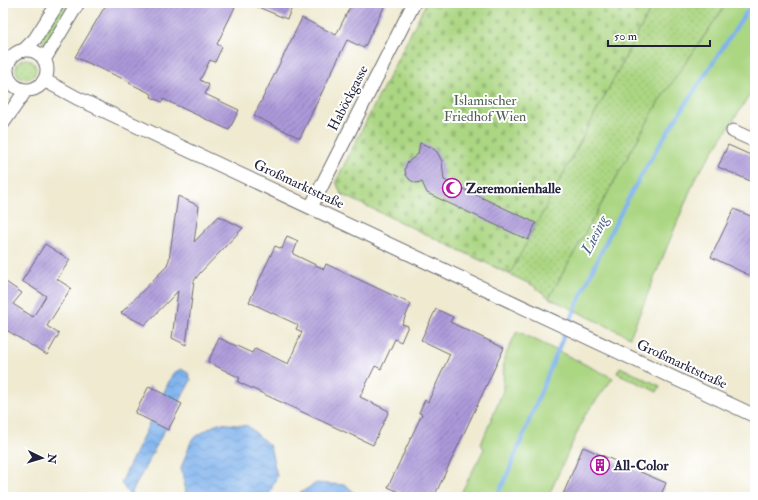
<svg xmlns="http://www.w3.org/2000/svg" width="758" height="500" viewBox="0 0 758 500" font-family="'IM FELL Double Pica',serif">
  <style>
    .grass { fill: url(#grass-dots); stroke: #667c5e }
    .cemetery { fill: url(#cemetery-stones); stroke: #667c5e }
    .green { fill: #abd682; stroke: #667c5e }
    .water { fill: url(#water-waves); stroke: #516a94 }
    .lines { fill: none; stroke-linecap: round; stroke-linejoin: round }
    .stream { stroke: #80b3ed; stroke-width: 4 }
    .building { fill: url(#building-hatch) }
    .street-casing { stroke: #6a686f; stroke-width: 15 }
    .street { stroke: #fff; stroke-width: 13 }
    .labels { text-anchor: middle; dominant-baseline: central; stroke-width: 4; stroke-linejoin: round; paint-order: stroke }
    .street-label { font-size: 14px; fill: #22223b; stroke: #fff }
    .park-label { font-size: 14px; fill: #526154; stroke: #fff }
    .poi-label { font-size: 14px; font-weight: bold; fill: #22223b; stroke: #fff; text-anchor: start }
    .water-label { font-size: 15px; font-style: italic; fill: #485c82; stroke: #fff }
  </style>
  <defs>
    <pattern id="grass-dots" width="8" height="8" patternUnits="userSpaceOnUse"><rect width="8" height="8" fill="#abd682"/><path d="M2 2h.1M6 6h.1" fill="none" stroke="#93b771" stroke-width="1.8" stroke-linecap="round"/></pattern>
    <pattern id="cemetery-stones" width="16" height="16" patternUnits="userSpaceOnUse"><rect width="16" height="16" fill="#abd682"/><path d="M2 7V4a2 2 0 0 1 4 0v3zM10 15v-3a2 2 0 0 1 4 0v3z" fill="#93b771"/></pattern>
    <pattern id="water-waves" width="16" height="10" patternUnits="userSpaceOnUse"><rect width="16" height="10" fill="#80b3ed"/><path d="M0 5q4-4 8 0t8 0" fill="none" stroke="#6891c1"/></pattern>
    <pattern id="building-hatch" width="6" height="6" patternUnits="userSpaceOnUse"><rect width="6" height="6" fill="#ab98d9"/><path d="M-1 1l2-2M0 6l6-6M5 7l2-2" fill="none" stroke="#8b7cb1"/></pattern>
  </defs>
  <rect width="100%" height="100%" fill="#fff"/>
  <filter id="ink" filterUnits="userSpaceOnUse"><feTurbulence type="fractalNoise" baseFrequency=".025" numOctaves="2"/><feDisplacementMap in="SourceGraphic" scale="8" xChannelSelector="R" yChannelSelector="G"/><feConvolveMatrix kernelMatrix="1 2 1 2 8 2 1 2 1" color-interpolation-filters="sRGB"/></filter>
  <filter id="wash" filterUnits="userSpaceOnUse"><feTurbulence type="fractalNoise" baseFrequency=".012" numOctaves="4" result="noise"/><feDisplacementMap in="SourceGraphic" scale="16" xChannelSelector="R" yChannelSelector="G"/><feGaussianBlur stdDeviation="0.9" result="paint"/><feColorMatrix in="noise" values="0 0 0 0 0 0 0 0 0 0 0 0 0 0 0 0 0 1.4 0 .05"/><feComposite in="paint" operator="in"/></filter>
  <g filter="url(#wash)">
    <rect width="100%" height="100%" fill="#efead0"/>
    <!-- grass -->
    <path class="grass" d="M62 3H72L46 44 40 39Z
      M654 3H727L658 103 549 298 534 286 428 235 553 193Z
      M16 69a10 10 0 1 1 20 0a10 10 0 1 1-20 0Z
      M620 367 660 386 657 392 617 373Z"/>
    <!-- cemetery -->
    <path class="cemetery" d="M426 3H654L510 274 341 194 336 181Z"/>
    <!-- green -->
    <path class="green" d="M727 3H755V87L695 179 630 337 549 298 658 103Z
      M517 331 613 378 585 415 548 497H459L484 449 481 444 503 391 504 358Z"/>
    <!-- water -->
    <path class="water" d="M181 369 188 373 191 380 130 496 121 483 173 373Z
      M218 423 248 426 270 446 277 476 268 497H187L181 468 192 439Z
      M316 483 346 485 359 497H294Z"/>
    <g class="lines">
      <!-- stream -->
      <path class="stream" d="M496 497 504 482C541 394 574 303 618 218 656 143 707 74 752 3"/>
    </g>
    <g id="blocks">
      <!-- building -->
      <path class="building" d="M107 3H237L217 44 222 47 215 62 210 60 200 80 209 85 205 94 239 110 229 130 163 99 162 102 151 97 152 94 129 83 130 82 75 57Z
        M248 3H294L287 19Z
        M352 3H386L364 48 347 40 300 138 254 116 302 18 336 35Z
        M420 143 431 147 437 152 442 161 444 180 536 223 528 240 427 193 422 182 416 183 410 180 406 175 405 169 407 163 418 154Z
        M728 145 755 157V183L718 167Z
        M178 196 199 206 194 242 219 216 243 228 199 274 194 281 186 345 172 338 178 291 145 325 121 313 166 267 169 260Z
        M734 209 755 218V278L711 257Z
        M287 236 298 241 293 254 324 269 326 264 411 304 402 324 408 326 401 342 395 339 381 369 375 366 360 397 389 411 373 445 238 382 240 378 208 362 219 338 252 353 255 348 288 364 302 332 296 329 298 325 249 302 275 246 282 249Z
        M45 244 70 260 57 279 71 288 47 326 59 334 47 355 3 328V280L22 293 13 304 33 317 46 296 22 281Z
        M436 309 453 317 450 322 504 348 434 497H410L388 487 422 414 419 413 422 406 425 400 428 402 450 354 421 340Z
        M149 386 182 404 168 430 135 413Z
        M583 447 666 483 660 497H562Z"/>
    </g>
  </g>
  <g filter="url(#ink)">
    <use href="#blocks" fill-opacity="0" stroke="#6a686f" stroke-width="1"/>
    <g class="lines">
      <!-- street casing -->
      <g class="street-casing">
        <path id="street" d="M24 50 35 39 58 3
          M7 70a20 20 0 1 1 40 0a20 20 0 1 1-40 0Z
          M44 60 78 3
          M44 80 77 98 755 416
          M3 123 26 90
          M733 131 755 141
          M311 207 414 3"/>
      </g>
      <!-- street -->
      <use href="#street" class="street"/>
    </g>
  </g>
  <!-- icons -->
  <defs>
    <g id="mosque-ring" transform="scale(1)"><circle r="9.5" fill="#fff" stroke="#b5179e" stroke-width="1.5"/><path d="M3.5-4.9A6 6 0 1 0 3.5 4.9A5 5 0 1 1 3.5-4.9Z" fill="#b5179e"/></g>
    <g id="building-ring" transform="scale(1)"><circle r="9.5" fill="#fff" stroke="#b5179e" stroke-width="1.5"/><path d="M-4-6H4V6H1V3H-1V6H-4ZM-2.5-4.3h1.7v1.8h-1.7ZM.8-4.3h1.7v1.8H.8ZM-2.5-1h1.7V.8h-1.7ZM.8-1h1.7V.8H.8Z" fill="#b5179e"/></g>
  </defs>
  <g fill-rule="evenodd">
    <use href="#mosque-ring" x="452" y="188"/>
    <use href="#building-ring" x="600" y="465"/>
  </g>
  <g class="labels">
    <!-- street labels -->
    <g class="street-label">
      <text transform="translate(348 98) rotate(-63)">Haböckgasse</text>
      <text transform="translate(299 184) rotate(25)">Großmarktstraße</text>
      <text transform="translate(682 364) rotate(25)">Großmarktstraße</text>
    </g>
    <!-- park labels -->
    <g class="park-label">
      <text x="485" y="100">Islamischer<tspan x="485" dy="16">Friedhof Wien</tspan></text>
    </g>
    <!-- poi labels -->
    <g class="poi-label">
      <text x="466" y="188">Zeremonienhalle</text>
      <text x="614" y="465">All-Color</text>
    </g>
    <!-- water labels -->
    <g class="water-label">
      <text transform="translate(595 235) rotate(-63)">Liesing</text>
    </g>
  </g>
  <!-- margin -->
  <rect width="758" height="500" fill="none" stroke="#fff" stroke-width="16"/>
  <!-- north arrow -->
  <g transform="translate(42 458) rotate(95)" stroke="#ffffff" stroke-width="3" paint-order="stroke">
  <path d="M0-3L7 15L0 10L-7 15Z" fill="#22223b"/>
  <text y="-6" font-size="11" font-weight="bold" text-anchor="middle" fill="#22223b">N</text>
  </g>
  <!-- scale -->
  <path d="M608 40v6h102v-6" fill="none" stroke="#22223b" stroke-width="2"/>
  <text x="614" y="40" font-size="12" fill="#22223b" stroke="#ffffff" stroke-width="3" paint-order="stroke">50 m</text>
</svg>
